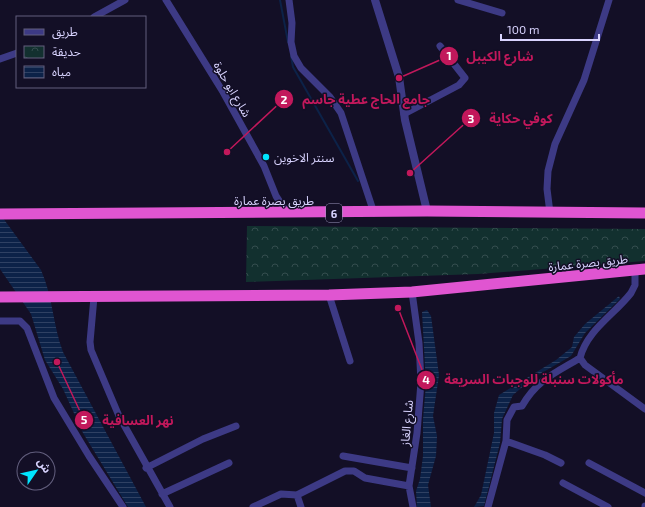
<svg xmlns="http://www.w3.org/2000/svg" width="645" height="507" viewBox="0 0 645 507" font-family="'Exo 2','Noto Sans Arabic',sans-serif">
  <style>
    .park { fill: url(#park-crowns) }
    .water { fill: url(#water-rules) }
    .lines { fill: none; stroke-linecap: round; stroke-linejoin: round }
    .stream { stroke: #0c2248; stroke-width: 2 }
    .minor { stroke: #3d3a85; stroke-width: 7 }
    .tertiary { stroke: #3d3a85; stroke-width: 8 }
    .trunk { stroke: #e055d1; stroke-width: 11 }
    .poi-dot { fill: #00e5ff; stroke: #130f26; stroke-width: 1.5 }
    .labels { text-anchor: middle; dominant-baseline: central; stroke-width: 3; stroke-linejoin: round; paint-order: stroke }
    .shield { fill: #130f26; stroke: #9e99be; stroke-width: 1 }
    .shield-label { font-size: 11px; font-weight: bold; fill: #d9d4ff }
    .street-label { font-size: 12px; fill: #d9d4ff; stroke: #130f26 }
    .poi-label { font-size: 12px; fill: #d9d4ff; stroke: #130f26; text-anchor: start }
    .leader { fill: none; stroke: #c2185b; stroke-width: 1.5 }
    .callout-dot { fill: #c2185b; stroke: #130f26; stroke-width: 1.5 }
    .mark-label { font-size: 12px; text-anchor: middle; font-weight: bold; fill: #fff }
    .callout-label { font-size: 13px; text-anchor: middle; font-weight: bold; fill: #c2185b; stroke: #130f26; stroke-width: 3; stroke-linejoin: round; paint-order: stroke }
  </style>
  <defs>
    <pattern id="park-crowns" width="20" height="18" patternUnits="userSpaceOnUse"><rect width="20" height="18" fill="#12302f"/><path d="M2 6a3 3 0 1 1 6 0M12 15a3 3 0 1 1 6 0" fill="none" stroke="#344d4e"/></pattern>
    <pattern id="water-rules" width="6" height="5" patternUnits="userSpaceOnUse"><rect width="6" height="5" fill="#0c2248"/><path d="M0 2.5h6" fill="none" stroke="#2f4163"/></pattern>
  </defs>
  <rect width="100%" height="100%" fill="#130f26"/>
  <!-- park -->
  <path class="park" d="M247 226 645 229V261L478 274 246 282Z"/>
  <!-- water -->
  <path class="water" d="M0 214 41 270C53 297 53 326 63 352L146 507H128L83 433 63 389 45 360 31 314 0 269Z
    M619 296 620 299 585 333 571 356 533 378 513 395 502 419 500 443 484 506 474 507 481 495 494 433V413L499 395 556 360 572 347 574 337 585 324Z
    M427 310 431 316 439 375 433 416 437 436 436 456 428 485 431 507H417L416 491 420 479 423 456V419L426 384 422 312Z"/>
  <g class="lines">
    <!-- stream -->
    <path class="stream" d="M280 0 288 42
      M291 56 293 67 358 181"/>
    <!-- minor -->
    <path class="minor" d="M166 0 223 92 264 166 276 196 287 213
      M289 0 292 23 291 42 294 56 301 68 330 97 341 113 374 213
      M458 0 502 13
      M94 17 125 0
      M0 59 17 53
      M404 114 459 85 465 78 440 46
      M550 213 547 189 548 171 555 144 584 80 609 0
      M412 292 419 343 421 382 417 433 409 486 413 507
      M329 295 350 361
      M94 297 90 342 91 350 119 416 170 507
      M0 321H20L27 328 54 398 89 456 123 507
      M580 358 585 365 645 409
      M506 441 545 455 561 463
      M343 456 412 468
      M589 463 645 493
      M146 468 203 439 236 426
      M563 483 608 507
      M162 494 229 463
      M297 495 301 507
      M253 507 281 494 297 495 345 471H354L365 478 409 486
      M488 507 506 441 507 420 514 407 522 406C537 380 555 373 580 358 587 330 614 315 631 293L635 285V270
      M645 507V506"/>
    <!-- tertiary -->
    <path class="tertiary" d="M375 0 399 77 405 120 427 211"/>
    <!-- trunk -->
    <path class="trunk" d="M0 214 427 211 645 213
      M0 297 329 295 412 292 645 269"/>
  </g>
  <!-- markers -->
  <circle class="poi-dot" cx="266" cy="157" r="4"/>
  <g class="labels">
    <!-- shield labels -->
    <rect class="shield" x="326" y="204" width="16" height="18" rx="3"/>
    <g class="shield-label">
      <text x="334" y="213">6</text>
    </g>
    <!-- street labels -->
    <g class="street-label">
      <text transform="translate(233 89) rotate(60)">شارع ابو حلوة</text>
      <text x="274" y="200">طريق بصرة عمارة</text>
      <text transform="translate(588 262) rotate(-6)">طريق بصرة عمارة</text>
      <text transform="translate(406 423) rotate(-85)">شارع الغاز</text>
    </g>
    <!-- poi labels -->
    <g class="poi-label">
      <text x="274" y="157">سنتر الاخوين</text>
    </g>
  </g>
  <!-- callouts -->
  <path class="leader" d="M399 78L449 56M227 152L284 99M410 173L471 118M398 308L426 380M57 362L84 420"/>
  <g class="callout-dot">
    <circle cx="399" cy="78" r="4"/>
    <circle cx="227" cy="152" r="4"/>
    <circle cx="410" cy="173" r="4"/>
    <circle cx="398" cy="308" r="4"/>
    <circle cx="57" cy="362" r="4"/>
    <circle cx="449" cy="56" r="10"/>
    <circle cx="284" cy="99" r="10"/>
    <circle cx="471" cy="118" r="10"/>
    <circle cx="426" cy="380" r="10"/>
    <circle cx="84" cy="420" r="10"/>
  </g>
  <g class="mark-label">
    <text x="449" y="60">1</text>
    <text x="284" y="104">2</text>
    <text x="471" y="123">3</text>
    <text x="426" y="384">4</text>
    <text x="84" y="424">5</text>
  </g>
  <g class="callout-label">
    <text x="500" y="61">شارع الكيبل</text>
    <text x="366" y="104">جامع الحاج عطية جاسم</text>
    <text x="521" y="123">كوفي حكاية</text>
    <text x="534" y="384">مأكولات سنبلة للوجبات السريعة</text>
    <text x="138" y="425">نهر العسافية</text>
  </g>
  <!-- legend -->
  <rect x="16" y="16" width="130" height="72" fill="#130f26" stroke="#625e7d"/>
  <rect x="24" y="29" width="20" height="6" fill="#3d3a85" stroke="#625e7d"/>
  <text x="52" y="36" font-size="12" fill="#d9d4ff">طريق</text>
  <rect x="24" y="46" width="20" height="12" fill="url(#park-crowns)" stroke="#625e7d"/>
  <text x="52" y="56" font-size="12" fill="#d9d4ff">حديقة</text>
  <rect x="24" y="66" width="20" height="12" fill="url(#water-rules)" stroke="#625e7d"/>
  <text x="52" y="76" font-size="12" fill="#d9d4ff">مياه</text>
  <!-- north arrow -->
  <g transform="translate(36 471) rotate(56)"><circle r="19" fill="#130f26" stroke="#625e7d"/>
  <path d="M0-3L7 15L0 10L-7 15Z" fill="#00e5ff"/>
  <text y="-6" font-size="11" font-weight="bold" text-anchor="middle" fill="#d9d4ff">ش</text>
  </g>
  <!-- scale -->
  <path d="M501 34v6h98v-6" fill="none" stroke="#d9d4ff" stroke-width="2"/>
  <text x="507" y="34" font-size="12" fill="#d9d4ff" stroke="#130f26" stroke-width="3" paint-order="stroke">100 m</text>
</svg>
